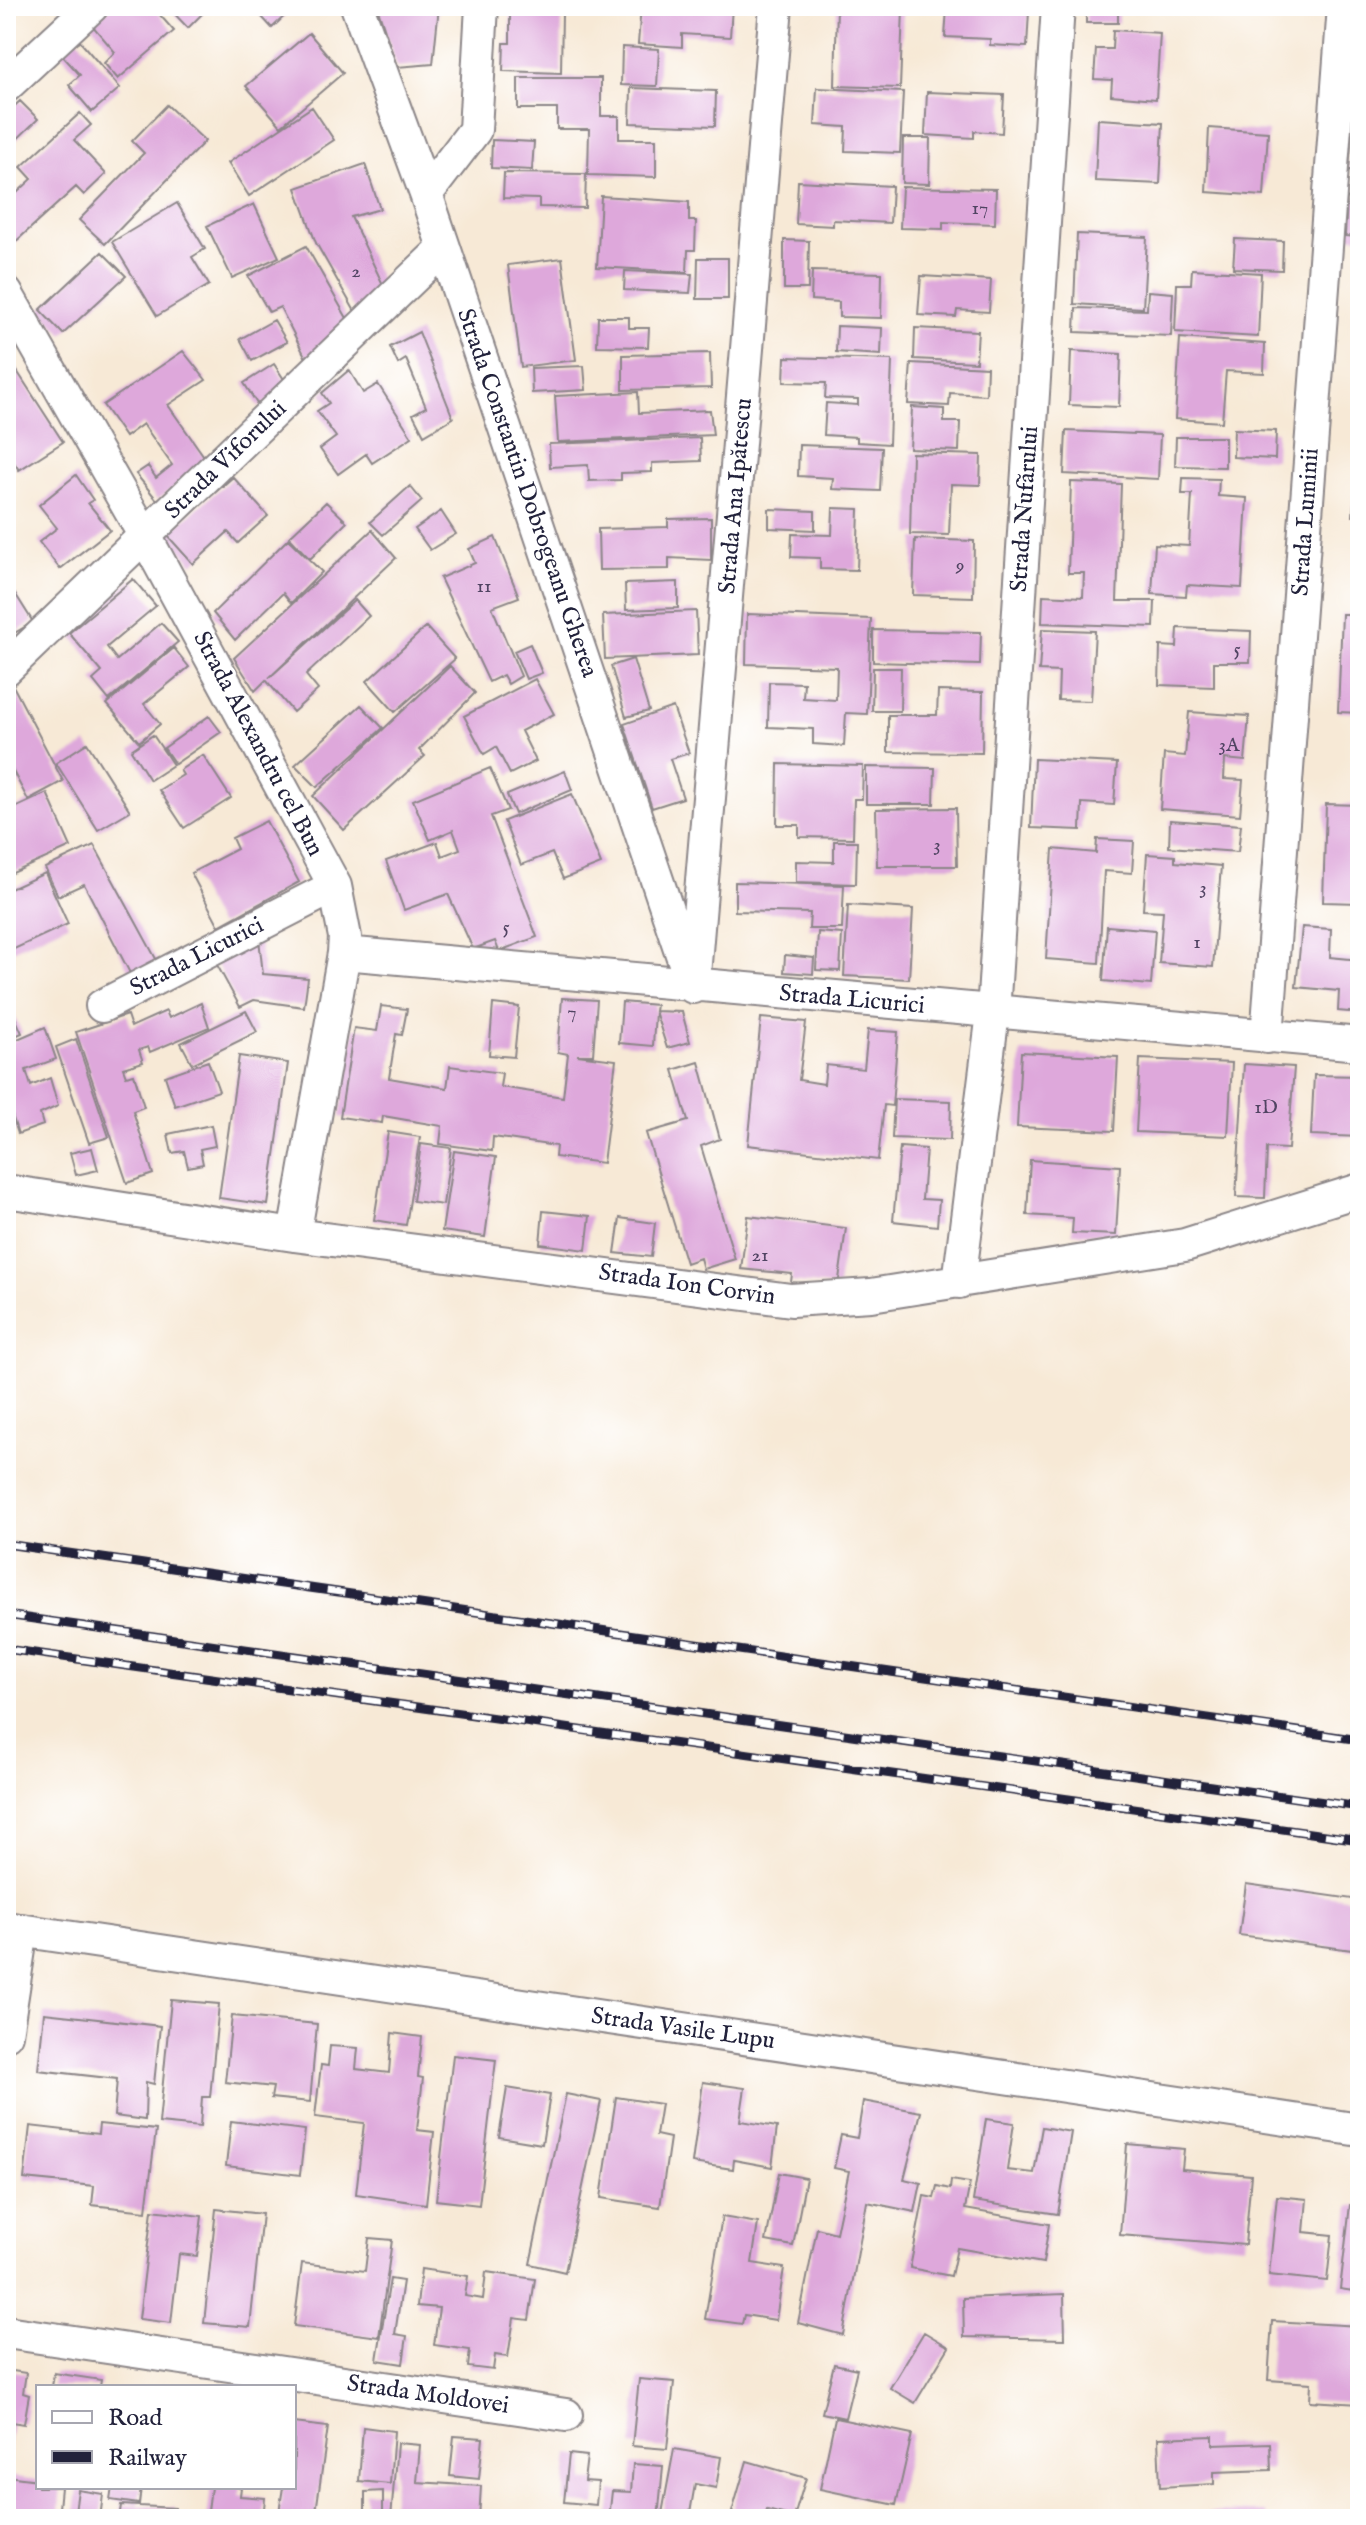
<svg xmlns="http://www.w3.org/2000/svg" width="1366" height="2525" viewBox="0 0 1366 2525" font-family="'IM FELL English',serif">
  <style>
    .building { fill: #dea8db }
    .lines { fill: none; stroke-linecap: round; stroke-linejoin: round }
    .street-casing { stroke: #8c8688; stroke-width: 36 }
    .street { stroke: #fff; stroke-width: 32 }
    .rail-casing { stroke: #22223b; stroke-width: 9 }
    .rail { stroke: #fff; stroke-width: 6; stroke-dasharray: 18; stroke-linecap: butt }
    .labels { text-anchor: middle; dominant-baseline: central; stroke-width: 6; stroke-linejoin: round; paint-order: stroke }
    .number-label { font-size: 20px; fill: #514463 }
    .street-label { font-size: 24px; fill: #22223b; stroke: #fff }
  </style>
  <rect width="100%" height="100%" fill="#fff"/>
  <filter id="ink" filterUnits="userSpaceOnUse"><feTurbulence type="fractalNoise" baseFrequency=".0125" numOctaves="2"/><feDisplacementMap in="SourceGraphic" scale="16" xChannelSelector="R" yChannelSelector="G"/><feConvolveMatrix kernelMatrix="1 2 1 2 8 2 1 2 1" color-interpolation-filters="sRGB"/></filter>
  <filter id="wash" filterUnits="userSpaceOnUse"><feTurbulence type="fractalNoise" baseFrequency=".006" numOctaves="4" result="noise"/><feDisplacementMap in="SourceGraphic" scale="32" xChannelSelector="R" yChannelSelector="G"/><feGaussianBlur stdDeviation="1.8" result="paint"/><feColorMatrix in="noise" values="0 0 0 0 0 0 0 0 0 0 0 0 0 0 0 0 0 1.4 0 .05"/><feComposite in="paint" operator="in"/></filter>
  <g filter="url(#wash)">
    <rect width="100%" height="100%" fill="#f7e9d6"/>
    <g id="blocks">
      <!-- building -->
      <path class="building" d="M113 6H138L143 11 152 6 174 31 118 79 104 63 115 52 91 24Z
        M167 6H210L188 28Z
        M252 6H295L272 28Z
        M377 6H439L433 64 397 67Z
        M641 6H732L730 37 682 34V47L638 44Z
        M837 6 903 9 900 88 835 86Z
        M1086 6H1118V23H1086Z
        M947 8 1029 11 1027 47 990 45V39L945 37Z
        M510 12 562 13 561 73 503 71 504 43H510Z
        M1113 30 1160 33 1156 99 1111 95 1112 80 1094 79 1096 49H1112Z
        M309 33 343 73 281 126 246 86Z
        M77 38 120 88 92 112 69 85 80 75 60 53Z
        M622 47 659 49 657 86 621 85Z
        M518 78H601V116H619V139H656V177L588 175 589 129H557V109H518Z
        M631 88 716 91 715 126 630 123Z
        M817 88 903 92 900 153 845 151 846 127 815 125Z
        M927 92 1004 95 1002 133 974 131V138L925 135Z
        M20 101 38 119 6 150V114Z
        M167 105 205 141 105 244 79 220 144 153 132 141Z
        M312 107 334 140 249 196 228 163Z
        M80 113 91 125 74 140 106 174 84 195 76 187 13 244 6 237V203L32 179 21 167Z
        M1098 119 1163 123 1160 184 1095 181Z
        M1209 128 1268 132 1264 196 1206 192Z
        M1352 133H1360V170H1349Z
        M903 138H930L929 184 902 183Z
        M492 140 534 142 532 170 491 168Z
        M365 164 380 209 351 217 386 291 357 315 316 243 296 188Z
        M504 173 586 174 585 208 539 207V199L503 198Z
        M798 181 892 186 890 223 833 220V226L796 224Z
        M902 187 996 189 995 224 943 222V229L900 228Z
        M601 196 689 202V221H696L695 250H688L687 272 597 267Z
        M1347 198 1360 199V237L1345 236Z
        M177 203 205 249 192 257 209 285 157 316 112 242Z
        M254 204 279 257 232 278 207 226Z
        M1077 234 1147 237 1143 308 1074 304Z
        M1235 239 1283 241 1282 270 1233 268Z
        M784 240 809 241 808 289H784Z
        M306 246 352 327 306 358 280 307 269 312 248 276Z
        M102 252 126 276 63 334 40 310Z
        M562 258 576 360 521 367 508 265Z
        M698 258H728V299H697Z
        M1192 269 1261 273 1258 337 1175 332 1177 284H1191Z
        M625 271 692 274 690 293 624 290Z
        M812 271 882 273 881 318 839 317V302L811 300Z
        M921 276 991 280 989 312 957 310 956 317 918 315Z
        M1148 291 1173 293 1171 336 1075 332 1076 308 1147 310Z
        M598 317H629V328H649L648 347 597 346Z
        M274 320 287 342 252 361 240 339Z
        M837 326 882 328 881 355 836 352Z
        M915 328 978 331 976 362 914 359Z
        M419 332 453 418 424 435 413 414 426 407 406 359 398 364 390 347Z
        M1180 338 1265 344 1264 373 1226 371 1222 422 1175 419Z
        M183 351 206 380 168 405 208 462 157 500 136 474 148 466 156 478 172 465 143 424 125 437 103 405Z
        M1071 351 1121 354 1119 407 1069 405Z
        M710 353 711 388 623 390V355Z
        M6 354 63 442 19 470 6 450Z
        M785 357 892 360 889 444 857 442V437L824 435 826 403 858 405V399L825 398 826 383 784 382Z
        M911 363 987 367 986 395 950 393 949 406 908 404Z
        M274 364 289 387 259 407 244 383Z
        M584 366 586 390 532 393 531 368Z
        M349 370 363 393 378 384 412 437 372 463 366 454 338 474 320 449 336 437 317 411 329 403 322 393Z
        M638 392 639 413 710 410 713 435 558 442 555 396Z
        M912 407 944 409V422H960L959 451 910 449Z
        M1234 429 1276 431 1275 459 1233 457Z
        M1066 431 1160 435 1158 479 1064 474Z
        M1176 437H1225V467L1175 466Z
        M700 438 701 461 652 463V472L621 473V480L589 481 588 465 550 467 549 444Z
        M1358 444H1360V516H1353Z
        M799 445 882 448 880 491 832 489 833 478 798 476Z
        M912 453 981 455 980 485 951 484 949 535 910 534Z
        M76 475 93 500 88 503 110 530 60 569 39 542 57 528 39 505Z
        M233 477 268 516 238 543 228 532 193 564 167 535Z
        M1183 478 1219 479 1218 496 1247 498 1242 588 1187 585 1186 596 1152 594 1155 544 1189 546 1192 494H1182Z
        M1071 482 1121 484 1117 601H1155L1154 627 1042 623 1043 595 1083 597 1084 573H1068Z
        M410 486 422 501 383 535 370 522Z
        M326 502 347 522 310 559 289 537Z
        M833 508 859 509 857 570 820 569V558L791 557 792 534 832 535Z
        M769 509 815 511V530L769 528Z
        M441 511 456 534 430 550 415 529Z
        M711 518V560L669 558V569L599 570 598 529 668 527V519Z
        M372 530 396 558 269 678 355 600 369 616 306 675 318 690 293 712 266 680 255 691 234 658Z
        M495 537 519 597 492 607 521 676 508 684 503 675 489 682 440 578 475 563 469 549Z
        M288 539 322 572 291 603 283 593 235 640 213 613Z
        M915 539 974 541 973 597 913 595Z
        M6 579 33 622 6 638Z
        M133 579 156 606 107 647 117 660 161 623 178 642 109 700 93 680 102 672 69 633Z
        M678 582V608L626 610 625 584Z
        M696 611 698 655 605 659 603 615Z
        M747 614 871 619 867 714 846 713 844 746 813 744V729L768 727 769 682 804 683 803 698 836 700 837 667 746 664Z
        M1342 614H1360V713L1338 712Z
        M426 627 455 659 395 712 367 681Z
        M1178 628 1251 631 1250 662H1214V687L1159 685 1160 646 1177 647Z
        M1042 629 1095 631 1091 701 1058 700 1059 672 1039 671Z
        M873 630 981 632 980 665 873 662Z
        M530 644 542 673 526 679 514 651Z
        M174 648 189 667 144 704 160 724 139 742 107 704Z
        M633 659 649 711 626 717 611 666Z
        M450 666 475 693 419 750 425 756 344 830 313 796Z
        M873 668H901L900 711H872Z
        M535 679 554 714 521 731 536 761 510 774 496 747 484 754 464 716Z
        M11 682 63 781 28 800 6 758V688Z
        M938 691 983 692 982 753 888 752V715H937Z
        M361 705 383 728 317 787 295 765Z
        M673 707 689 753 670 759 683 798 652 808 624 724Z
        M1189 712 1249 716 1245 761 1225 759 1224 779 1243 780 1240 815 1160 809 1164 754 1185 756Z
        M209 716 221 732 175 764 164 748Z
        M153 735 173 765 150 780 131 750Z
        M87 743 130 811 98 830 56 763Z
        M203 755 231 798 184 828 159 790 183 775 180 770Z
        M1034 759 1117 763 1114 805 1082 803 1081 830 1031 828Z
        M778 764 863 766 862 799H854L853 838 799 837V825H777Z
        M866 767 935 768 934 804H866Z
        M490 768 508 810 491 816 537 937 499 951 495 941 473 949 448 894 404 910 386 861 437 842 442 856 460 849 453 830 430 840 413 800Z
        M565 771 572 790 515 814 507 795Z
        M47 793 71 847 6 876V812Z
        M572 794 601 864 563 879 552 853 521 865 504 821Z
        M1326 804 1360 805V903L1323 902Z
        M956 808 957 866H877L876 809Z
        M1170 820 1241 825 1238 852 1169 847Z
        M266 821 299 882 219 926 191 873 237 849 232 838Z
        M1097 839 1134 841 1132 873 1104 871 1099 963 1046 959 1053 849 1096 853Z
        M834 841H857L856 884 796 882V861L834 862Z
        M94 845 161 968 134 981 84 884 58 896 45 868Z
        M1147 854 1175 856V862L1221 866 1213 967 1159 963 1163 911 1143 910Z
        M45 873 68 924 12 950 6 935V891Z
        M735 882 844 885 842 929H809L810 913 735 911Z
        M848 905 913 909 909 979 844 976Z
        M1107 926 1155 930 1151 985 1103 981Z
        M1302 927 1331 929 1330 957 1360 960V1013L1338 1011 1339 991 1296 987Z
        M818 932 842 934 840 971 816 970Z
        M259 939 263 974 308 978 304 1007 254 1000 240 1007 216 963Z
        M785 955 814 958 813 974 784 972Z
        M6 997 22 1033 6 1040Z
        M562 998 597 1000 593 1055H577L616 1060 603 1163 555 1157 556 1146 493 1137 492 1151 440 1144 442 1126 383 1116 382 1123 340 1117 354 1028 377 1031 381 1006 407 1009 402 1035 396 1034 389 1078 447 1088 450 1066 502 1073 500 1087 563 1097 568 1054 558 1052Z
        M622 1002 656 1005 655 1011 682 1012 690 1042 667 1048 655 1011 653 1046 619 1043Z
        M201 1003 209 1027 150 1052 148 1047 139 1050 143 1062 123 1068 126 1076 134 1074 144 1107 133 1111 153 1174 127 1183 76 1032 127 1015 131 1027 166 1011 169 1018Z
        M493 1004 519 1007 514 1057 489 1055Z
        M246 1011 257 1032 192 1064 181 1043Z
        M761 1018 806 1022 799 1080 824 1084 826 1065 864 1069 868 1030 898 1032 892 1106 884 1105 878 1160 748 1145Z
        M45 1027 56 1059 26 1070 31 1086 50 1078 58 1106 40 1114 43 1125 18 1134 6 1096V1044Z
        M76 1039 109 1137 89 1143 56 1047Z
        M1021 1052 1118 1057 1114 1131 1017 1127Z
        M239 1056 288 1063 268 1205 219 1198Z
        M1140 1059 1232 1063 1228 1136 1136 1132Z
        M208 1061 219 1091 175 1106 165 1076Z
        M699 1062 720 1139 701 1146 735 1259 703 1269 700 1258 686 1263 646 1133 688 1121 673 1070Z
        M1244 1064 1294 1067 1288 1149 1267 1148 1265 1198 1236 1197Z
        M1314 1075 1360 1076V1137L1311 1135Z
        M894 1099 951 1101 950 1140 892 1138Z
        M211 1125 215 1146 200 1149 203 1164 188 1167 184 1151 172 1153 168 1134Z
        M388 1132 420 1137 406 1225 374 1220Z
        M421 1144 451 1148 443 1205 413 1201Z
        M900 1147 926 1149 922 1199 939 1200 937 1226 893 1221Z
        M92 1148 98 1170 76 1175 70 1153Z
        M454 1151 496 1157 485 1237 442 1231Z
        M1030 1160 1120 1166 1116 1235 1072 1233 1073 1218 1027 1215Z
        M543 1211 590 1216 586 1250 540 1244Z
        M748 1216 846 1228 838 1287 791 1282 792 1274 741 1269Z
        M620 1218 655 1223 651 1257 615 1253Z
        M1246 1884 1360 1900V1951L1239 1935Z
        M171 2000 219 2004 210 2097H202L200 2127 159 2123Z
        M44 2013 160 2026 154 2084 146 2082 145 2120 114 2116 117 2079 38 2070Z
        M232 2016 317 2024 310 2102 271 2098 273 2087 225 2082Z
        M392 2033 422 2037 418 2077 423 2078 417 2130 434 2132 426 2204 356 2194 364 2123 315 2117 321 2065 328 2066 330 2046 358 2048 356 2069 389 2073Z
        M453 2055 496 2060 479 2205 436 2200Z
        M703 2082 745 2088 740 2121 777 2127 772 2167 734 2160 733 2169 692 2163Z
        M507 2088 550 2095 542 2144 499 2137Z
        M566 2094 601 2101 565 2272 530 2264Z
        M616 2097 661 2104 656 2135 670 2138 660 2207 601 2198Z
        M863 2101 921 2112 904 2179 921 2183 915 2212 867 2202 843 2335 798 2323 817 2228 836 2233 849 2171 834 2168 841 2135 857 2138Z
        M986 2119 1014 2123 1007 2170 1034 2173 1042 2127 1071 2132 1058 2214 973 2201Z
        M231 2121 305 2130 300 2175 226 2166Z
        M99 2124 156 2130 146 2211 92 2205 94 2186 24 2179 30 2126 98 2134Z
        M1127 2144 1184 2149 1182 2169 1251 2175 1245 2245 1120 2235Z
        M779 2173 806 2178 793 2246 766 2241Z
        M951 2180 970 2183 965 2209 1049 2224 1043 2263 957 2248 951 2276 910 2268 924 2196 934 2198 937 2186 950 2189Z
        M1277 2196 1307 2199 1304 2232 1332 2235 1327 2281 1269 2275Z
        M1350 2205 1360 2206V2292L1340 2289Z
        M216 2209 262 2214 250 2327 204 2323Z
        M152 2210 202 2216 197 2256 179 2254 171 2323 139 2319Z
        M722 2217 758 2223 752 2263 784 2268 776 2320 744 2315 742 2324 705 2319Z
        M369 2238 392 2240 379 2337 294 2326 302 2263 365 2271Z
        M421 2269 468 2276 465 2296 483 2299 486 2272 535 2279 529 2320 514 2318 508 2357 495 2355 493 2370 468 2367 470 2350 434 2345 439 2308 417 2306Z
        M390 2279 403 2281 395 2334 407 2336 403 2364 377 2360Z
        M1064 2294 1065 2339 964 2337 963 2298Z
        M1272 2321 1360 2326V2404L1310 2401 1311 2383 1268 2380Z
        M924 2332 949 2347 915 2403 890 2388Z
        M834 2364 857 2369 845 2418 822 2413Z
        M6 2370 26 2373 23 2393 29 2395 24 2424 12 2422 8 2449Z
        M54 2373 101 2380 100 2387H52Z
        M639 2379 674 2382 667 2449 632 2446Z
        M835 2418 912 2434 896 2505 820 2489Z
        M294 2423 328 2427 315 2519H278L283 2487H294Z
        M363 2427 394 2431 390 2484 359 2481Z
        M454 2436 483 2438 479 2479 450 2476Z
        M1213 2436V2445L1270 2443 1271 2470 1214 2472V2484L1160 2487 1158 2438Z
        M397 2443 420 2445 417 2482 481 2486 479 2519H391Z
        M674 2449 721 2457 716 2488 695 2484 689 2519H661Z
        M569 2454 587 2456 584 2481 598 2482 596 2505 564 2502Z
        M747 2461 806 2478 794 2517 767 2510 764 2519H730Z
        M633 2464 663 2466 658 2519H609L612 2491 631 2492Z
        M6 2476 38 2480V2487H61L58 2519 6 2514Z
        M112 2487H141L139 2504 110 2500Z
        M211 2487H241L240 2496 265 2498 263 2519H207Z
        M78 2490 103 2494 100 2519H74Z
        M383 2491V2519H365V2492Z
        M121 2505 175 2508V2519H119Z
        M1266 2512 1267 2519H1202V2513Z
        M361 2515V2519H323V2516Z"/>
    </g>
  </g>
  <g filter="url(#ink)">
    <use href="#blocks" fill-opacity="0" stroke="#8c8688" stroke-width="2"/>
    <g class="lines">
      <!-- street casing -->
      <g class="street-casing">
        <path id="street" d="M357 6 426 194
          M482 6 475 130 426 194 693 987
          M6 86 92 6
          M6 293 146 538 335 886 345 937 344 953 294 1235
          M6 669 444 248
          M344 953 1360 1044
          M694 975 776 6
          M102 1006 335 886
          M1267 1037 1344 6
          M6 1191 294 1235 791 1300 871 1295 1185 1245 1360 1190
          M959 1282 993 1013 1058 6
          M6 1928 1360 2130
          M6 2034 22 1930
          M6 2332 566 2415"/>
      </g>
      <!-- street -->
      <use href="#street" class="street"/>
      <!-- rail casing -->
      <g class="rail-casing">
        <path id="rail" d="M6 1544 1360 1740
          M6 1615 1360 1807
          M6 1649 1360 1840"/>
      </g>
      <!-- rail -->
      <use href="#rail" class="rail"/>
    </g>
  </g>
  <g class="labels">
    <!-- number labels -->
    <g class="number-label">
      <text x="980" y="208">17</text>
      <text x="356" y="271">2</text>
      <text x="960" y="565">9</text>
      <text x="484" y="586">11</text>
      <text x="1237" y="649">5</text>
      <text x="1229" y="745">3A</text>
      <text x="937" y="845">3</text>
      <text x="1203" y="888">3</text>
      <text x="506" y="927">5</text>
      <text x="1197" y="942">1</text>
      <text x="572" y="1012">7</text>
      <text x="1266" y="1107">1D</text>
      <text x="760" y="1255">21</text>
    </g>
    <!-- street labels -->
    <g class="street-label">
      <text transform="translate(226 460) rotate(-44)">Strada Viforului</text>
      <text transform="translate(527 493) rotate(71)">Strada Constantin Dobrogeanu Gherea</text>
      <text transform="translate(736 496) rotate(-85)">Strada Ana Ipătescu</text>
      <text transform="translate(1025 509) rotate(-86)">Strada Nufărului</text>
      <text transform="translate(1306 522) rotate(-86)">Strada Luminii</text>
      <text transform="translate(258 744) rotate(62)">Strada Alexandru cel Bun</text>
      <text transform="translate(197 957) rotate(-27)">Strada Licurici</text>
      <text transform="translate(852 1000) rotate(5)">Strada Licurici</text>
      <text transform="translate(687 1285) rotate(8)">Strada Ion Corvin</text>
      <text transform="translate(683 2029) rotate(8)">Strada Vasile Lupu</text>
      <text transform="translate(428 2395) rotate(8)">Strada Moldovei</text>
    </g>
  </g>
  <!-- margin -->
  <rect width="1366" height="2525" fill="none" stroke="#fff" stroke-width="32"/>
  <!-- legend -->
  <rect x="36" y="2385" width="260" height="104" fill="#ffffff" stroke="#a7a7b1" stroke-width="2"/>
  <rect x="52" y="2411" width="40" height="12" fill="#ffffff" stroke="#a7a7b1" stroke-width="2"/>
  <text x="108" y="2425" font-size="24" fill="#22223b">Road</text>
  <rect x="52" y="2451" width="40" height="12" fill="#22223b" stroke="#a7a7b1" stroke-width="2"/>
  <text x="108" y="2465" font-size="24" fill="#22223b">Railway</text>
</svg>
